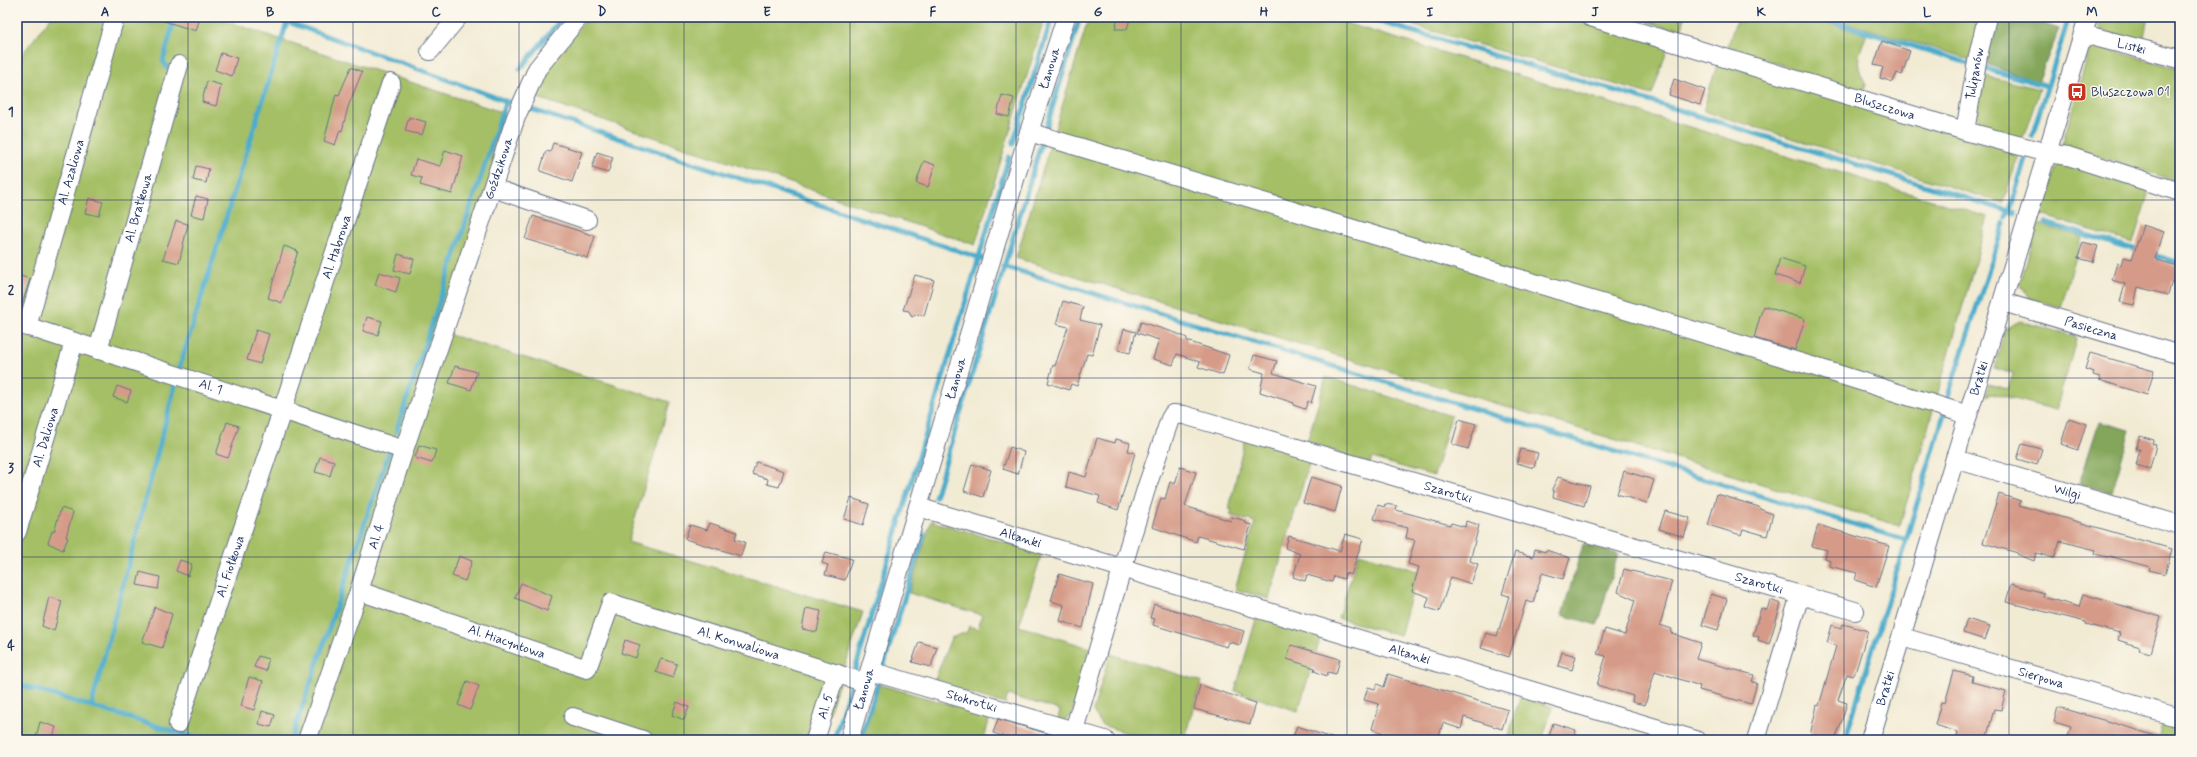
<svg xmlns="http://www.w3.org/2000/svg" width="2197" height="757" viewBox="0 0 2197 757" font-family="Mynerve,sans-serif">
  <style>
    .green { fill: #a4bf65; stroke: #607762 }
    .forest { fill: #83a65a; stroke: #4f6a5c }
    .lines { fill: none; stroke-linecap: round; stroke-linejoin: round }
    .stream { stroke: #4caccb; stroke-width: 5 }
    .building { fill: #d69b88 }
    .minor-casing { stroke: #667187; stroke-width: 20 }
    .minor { stroke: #fff; stroke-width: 18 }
    .grid { fill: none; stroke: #1b2f5e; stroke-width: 1; stroke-opacity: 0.55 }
    .labels { text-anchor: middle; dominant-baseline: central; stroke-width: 3; stroke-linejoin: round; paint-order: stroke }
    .street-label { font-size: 13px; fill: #1b2f5e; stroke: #fbf7ec }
    .poi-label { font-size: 13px; fill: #1b2f5e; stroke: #fbf7ec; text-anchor: start }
    .neatline { fill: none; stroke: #1b2f5e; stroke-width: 1.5 }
    .grid-label { font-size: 13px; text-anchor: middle; font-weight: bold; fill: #1b2f5e }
  </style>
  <rect width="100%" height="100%" fill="#fbf7ec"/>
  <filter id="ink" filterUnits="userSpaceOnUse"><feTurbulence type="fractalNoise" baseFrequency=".025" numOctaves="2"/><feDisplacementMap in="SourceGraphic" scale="8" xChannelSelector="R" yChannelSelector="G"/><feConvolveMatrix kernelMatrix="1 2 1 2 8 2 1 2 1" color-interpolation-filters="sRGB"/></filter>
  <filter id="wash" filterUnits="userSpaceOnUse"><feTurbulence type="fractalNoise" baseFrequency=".012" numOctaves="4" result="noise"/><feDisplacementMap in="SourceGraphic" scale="16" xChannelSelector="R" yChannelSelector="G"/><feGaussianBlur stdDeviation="0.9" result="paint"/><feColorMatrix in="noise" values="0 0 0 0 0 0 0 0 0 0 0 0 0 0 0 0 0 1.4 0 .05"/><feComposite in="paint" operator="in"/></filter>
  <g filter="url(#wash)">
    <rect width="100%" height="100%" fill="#f2ebd4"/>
    <!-- green -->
    <path class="green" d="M51 17H213L495 110 516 120 444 333 670 402 628 542 863 612 820 740H17V61Z
      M598 17H1045L975 245 532 96 544 69 585 21Z
      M1089 17H1325L1988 217 1900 526 1016 258Z
      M1414 17H1572L1668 47 1652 95 1412 25Z
      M1633 17H1685L1681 32Z
      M1737 17H1806L1867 34C1858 56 1854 63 1866 84L1863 94 1728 46Z
      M1826 17H1982L1971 59Z
      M2100 17H2148L2143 42 2101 31 2098 25Z
      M2091 45 2180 69V182L2062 145Z
      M1718 61 2019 154 2003 203 1703 111Z
      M1982 75 2040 89 2023 138 1981 125 1975 110Z
      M2068 163 2150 188 2133 243 2041 215 2055 170 2060 164Z
      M2038 224 2082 237 2061 307 2028 298 2020 283Z
      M2020 321 2077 337 2056 410 1992 393 1986 396 1989 384 2008 389 2013 374 1994 368 2006 328Z
      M1326 377 1451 416 1434 476 1372 458 1370 464 1307 442Z
      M1245 438 1311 457 1269 599 1235 589 1255 522 1230 515 1232 510 1229 509Z
      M931 521 1042 553 1019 626 1093 649 1072 715 1064 721 1058 719 1060 710 1008 695 1005 704 934 682 951 638 967 632 969 626 978 629 982 615 909 593Z
      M1359 553 1418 571 1400 636 1338 618Z
      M1257 616 1321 636 1298 711 1235 691Z
      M1110 654 1201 681 1184 740H1149L1102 725 1093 711Z
      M877 684 990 716 984 740H863Z
      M1520 697 1553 707 1542 740H1507Z
      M2162 725 2180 730V740H2158Z"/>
    <!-- forest -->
    <path class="forest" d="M1999 17H2022L2059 29 2038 82 1983 63Z
      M2099 422 2130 430 2112 493 2079 484Z
      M1583 544 1618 554 1597 625 1562 615Z"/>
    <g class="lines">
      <!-- stream -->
      <path class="stream" d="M274 17 506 101 983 259
        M1363 17 1623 93 2015 213
        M1818 17 1968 63
        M1983 68 2047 86
        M520 69 563 17
        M169 75 170 71 163 61 175 17
        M1045 132 1080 17
        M2032 136 2069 17
        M1013 144 1052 17
        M2006 217 2010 211 2025 158
        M2045 223 2140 251
        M2150 254 2180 263
        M1003 266 1906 540 1944 414
        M179 369 287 22
        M1947 399 2004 223
        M396 432 506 101
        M935 497 1042 141
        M884 664 924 534
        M855 670 1009 157
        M17 684 203 740
        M91 707 175 386
        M291 740 390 449
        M834 740 850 686
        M860 740 878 684
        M1845 740 1906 540"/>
    </g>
    <g id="blocks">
      <!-- building -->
      <path class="building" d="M161 17H200L196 31 161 20Z
        M1118 17 1130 19 1127 29H1115Z
        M1882 41 1910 51 1902 75 1897 73 1893 82 1880 78 1883 67 1874 65Z
        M221 53 237 58 232 76 215 70Z
        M351 67 362 72 348 107 342 131 340 130 335 145 324 141 336 94 339 95Z
        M1674 79 1705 90 1700 105 1669 95Z
        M207 81 221 85 216 106 202 102Z
        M1002 95 1014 98 1009 117 997 114Z
        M409 117 426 122 422 135 405 131Z
        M553 143 582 152 572 182 540 171 546 151 550 152Z
        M445 150 463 156 452 194 420 185 422 178 411 175 416 159 440 166Z
        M597 152 613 157 608 173 592 168Z
        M924 161 935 165 928 187 916 183Z
        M196 166 209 169 206 183 193 180Z
        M196 196 208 199 204 218 191 215Z
        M89 198 103 202 99 216 85 213Z
        M533 216 595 236 588 258 525 239Z
        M176 221 188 224 179 263 163 259Z
        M2143 225 2164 232 2155 259 2180 267V283L2172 281 2168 295 2138 287 2134 305 2120 302 2125 284 2112 280 2117 263 2121 265 2123 257 2132 259Z
        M2083 242 2098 246 2093 262 2078 258Z
        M284 246 298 251 282 303 268 298Z
        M398 254 414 259 410 274 394 270Z
        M1780 258 1805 266 1800 283 1775 275Z
        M379 272 400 278 396 292 375 285Z
        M17 275 30 279 19 313 17 312Z
        M915 275 934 280 924 316 917 314 912 317 909 311 903 310Z
        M1063 301 1083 307 1080 320 1100 325 1092 355 1087 354 1077 386 1071 384 1069 390 1048 383 1053 365 1055 366 1068 327 1056 324Z
        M1763 306 1805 319 1795 350 1754 338Z
        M367 317 382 321 378 335 363 331Z
        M1141 322 1176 333 1187 338V341L1229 355 1223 375 1198 367 1200 362 1177 354 1173 365 1153 359 1159 340 1137 333Z
        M1124 329 1136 332 1130 353 1118 350Z
        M256 330 269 334 260 364 247 360Z
        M2090 353 2154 371 2147 395 2099 380 2100 377 2093 375 2094 372 2085 369Z
        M1254 355 1277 361 1273 373 1316 386 1311 403 1308 401 1305 409 1293 405 1294 403 1260 392 1264 373 1250 369Z
        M455 366 477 372 471 390 449 383Z
        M117 386 131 391 127 402 113 397Z
        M2069 418 2086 424 2078 450 2061 444Z
        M1459 419 1476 424 1468 449 1452 444Z
        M227 422 239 426 228 458 216 454Z
        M2140 436 2154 440 2152 444 2156 445 2150 469 2136 465 2140 449H2136Z
        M1097 438 1115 443 1116 439 1130 443 1128 451 1135 453 1118 510 1098 503 1100 496 1066 487 1069 472 1086 477Z
        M2022 444 2042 449 2037 465 2017 459Z
        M419 445 436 450 432 463 415 458Z
        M1010 447 1024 452 1018 474 1003 469Z
        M1521 449 1538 453 1534 468 1517 463Z
        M320 457 334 461 330 476 315 472Z
        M756 462 784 471 779 487 767 484 768 479 752 474Z
        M972 464 991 470 983 497 964 491Z
        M1180 467 1196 472 1185 506 1231 521 1232 517 1246 521 1245 523 1251 525 1244 549 1198 536 1196 542 1152 527 1161 498 1165 499 1170 482 1175 484Z
        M1624 471 1654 480 1647 503 1617 494Z
        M1311 477 1342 486 1335 512 1303 503Z
        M1558 477 1590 486 1584 506 1553 497 1554 492 1552 489Z
        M1717 494 1759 507 1762 510 1773 514 1767 536 1743 529 1741 535 1708 525Z
        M1999 494 2021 501 2019 505 2172 549 2165 574 2149 570 2150 567 2109 556 2108 557 2095 554 2096 550 2060 541 2054 558 2036 553 2034 561 2017 554 2018 553 1983 543Z
        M851 498 869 504 863 525 844 519Z
        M1385 504 1397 506 1396 510 1450 525 1451 523 1465 527 1466 521 1479 525 1470 561 1478 564 1471 584 1451 577 1439 612 1426 607 1429 597 1412 591 1419 567 1408 564 1415 540 1406 538 1408 528 1374 519 1378 505 1384 507Z
        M61 508 73 512 66 537 68 538 63 550 48 543 52 531 54 532Z
        M1665 511 1690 518 1684 537 1659 529Z
        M710 523 737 532 735 539 745 542 741 556 685 539 690 525 707 530Z
        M1818 525 1889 546 1876 587 1855 580 1857 573 1829 566 1830 560 1825 558 1827 550 1812 546Z
        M1345 534 1363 539 1351 575 1345 573 1344 579 1334 576 1332 582 1307 575 1305 581 1293 577 1300 554 1285 548 1289 536 1340 551Z
        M1535 549 1545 552 1546 550 1570 558 1563 579 1542 573 1533 603 1526 601 1509 657 1481 648 1486 633 1497 636 1509 596 1502 594 1515 552 1533 557Z
        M826 552 852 559 845 580 825 575 828 565 822 563Z
        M459 556 472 561 465 581 452 576Z
        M180 560 192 564 188 576 176 571Z
        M1624 569 1672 581 1660 625 1672 629 1671 633 1701 643 1696 659 1754 675 1752 682 1757 683 1751 704 1699 690 1700 686 1655 671 1645 705 1632 702 1633 696 1597 685 1606 656 1597 654 1605 629 1625 635 1635 600 1618 592Z
        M140 572 160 577 158 589 137 585Z
        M1059 574 1093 584 1083 628 1060 621 1064 605 1051 601Z
        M521 583 552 596 547 611 515 598Z
        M2011 584 2044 593 2043 597 2079 607 2083 594 2161 617 2151 653 2139 650 2140 647 2118 640 2120 633 2086 624V622L2006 602Z
        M1711 594 1727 599 1718 630 1702 625Z
        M49 597 62 601 54 631 42 626Z
        M1770 600 1781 604 1769 644 1758 640 1759 637 1753 635 1761 608 1767 610Z
        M1154 604 1244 631 1240 645 1229 642 1227 647 1153 625 1155 619 1150 618Z
        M155 607 172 614 162 648 142 642Z
        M806 608 821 611 817 632 802 629Z
        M1967 619 1990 626 1985 640 1963 633Z
        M1843 624 1868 631 1855 673 1853 676 1847 674 1838 700 1847 703 1841 723 1835 740H1809L1817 705 1819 706 1836 646 1827 643 1832 625 1841 628Z
        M625 640 640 645 636 658 621 653Z
        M919 642 937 647 931 667 912 662Z
        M1291 645 1340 659 1336 674 1328 672 1327 676 1314 671 1315 668 1287 659Z
        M1562 652 1576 656 1572 670 1558 666Z
        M258 656 268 659 266 671 254 667Z
        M661 658 677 664 673 678 656 672Z
        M1954 671 1973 676 1972 682 2006 691 2001 710 1994 709 1986 740H1956L1958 732 1935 725 1941 702 1945 703Z
        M1388 674 1508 710 1502 729 1464 717 1461 729 1443 723 1438 740H1380L1383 733 1372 729 1379 704 1364 700 1368 687 1375 689 1377 684 1384 687Z
        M249 677 263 681 254 710 241 706Z
        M467 681 479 686 470 710 458 705Z
        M1200 685 1256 703 1250 724 1194 709Z
        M677 702 689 707 684 720 672 715Z
        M2058 707 2131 728 2161 738V740H2067L2071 727 2054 722Z
        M262 711 275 715 271 727 259 724Z
        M998 719 1059 737 1058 740H1016L993 733Z
        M40 722 56 727 52 740 36 737Z
        M1553 723 1576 730 1573 740H1548Z
        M1297 726 1332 738V740H1292Z"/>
    </g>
  </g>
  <g filter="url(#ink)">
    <use href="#blocks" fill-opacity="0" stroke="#667187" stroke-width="1"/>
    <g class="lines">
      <!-- minor casing -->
      <g class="minor-casing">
        <g id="minor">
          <path id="s1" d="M1590 17 1965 131 2047 153 2068 156 2180 192"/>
          <path id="s2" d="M2083 34 2180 59"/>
          <path d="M430 51 458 17"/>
          <path id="s3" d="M1965 131 1978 56 1987 17"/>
          <path d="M1029 132 1812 366 1968 415"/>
          <path d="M493 188 587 220"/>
          <path id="s4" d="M2003 302 2180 355"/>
          <path id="s5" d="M17 323 404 450"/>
          <path id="s6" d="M27 327 115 17"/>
          <path id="s7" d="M98 350 179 65"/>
          <path id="s8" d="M1955 459 2180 525"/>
          <path id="s9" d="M918 507 1696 740"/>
          <path id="s10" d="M17 532 74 342"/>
          <path id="s11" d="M359 591 587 669 611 603 866 683"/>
          <path id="s12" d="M1902 637 2180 718"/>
          <path id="s13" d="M870 671 1105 740"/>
          <path d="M573 717 643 740"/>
          <path id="s14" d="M178 724 391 83"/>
          <path id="s15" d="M307 740 359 591 404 450 516 117 537 69 579 17"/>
          <path id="s16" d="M815 740 836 673"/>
          <path id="s17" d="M849 740 1029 132 1066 17"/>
          <path id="s18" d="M1071 740 1146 489 1170 419 1173 414 1184 415 1855 611"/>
          <path d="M1756 740 1800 595"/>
          <path id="s19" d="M1870 740 2088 17"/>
        </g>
      </g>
      <!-- minor -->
      <use href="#minor" class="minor"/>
    </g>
  </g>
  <!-- grid -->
  <path class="grid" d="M188 17V740M353 17V740M519 17V740M684 17V740M850 17V740M1016 17V740M1181 17V740M1347 17V740M1513 17V740M1678 17V740M1844 17V740M2009 17V740M17 200H2180M17 378H2180M17 557H2180"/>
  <!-- icons -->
  <defs>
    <g id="bus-square" transform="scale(1)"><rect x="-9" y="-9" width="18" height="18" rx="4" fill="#c8321e" stroke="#fbf7ec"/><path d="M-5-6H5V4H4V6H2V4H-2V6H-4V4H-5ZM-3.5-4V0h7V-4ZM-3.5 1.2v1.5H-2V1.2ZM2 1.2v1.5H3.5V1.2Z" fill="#fff"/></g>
  </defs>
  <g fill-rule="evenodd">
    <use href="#bus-square" x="2077" y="92"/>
  </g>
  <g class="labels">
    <!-- street labels -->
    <g class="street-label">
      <text stroke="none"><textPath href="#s2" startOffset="50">Listki</textPath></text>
      <text stroke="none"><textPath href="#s17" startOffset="701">Łanowa</textPath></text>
      <text stroke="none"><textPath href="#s3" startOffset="58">Tulipanów</textPath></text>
      <text stroke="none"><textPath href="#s1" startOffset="308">Bluszczowa</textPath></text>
      <text stroke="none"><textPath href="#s15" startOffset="603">Goździkowa</textPath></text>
      <text stroke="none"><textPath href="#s6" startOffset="161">Al. Azaliowa</textPath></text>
      <text stroke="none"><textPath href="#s7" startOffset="148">Al. Bratkowa</textPath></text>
      <text stroke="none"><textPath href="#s14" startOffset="503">Al. Habrowa</textPath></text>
      <text stroke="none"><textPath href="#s4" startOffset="92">Pasieczna</textPath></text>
      <text stroke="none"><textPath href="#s17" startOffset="377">Łanowa</textPath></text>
      <text stroke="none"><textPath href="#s19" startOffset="378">Bratki</textPath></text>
      <text stroke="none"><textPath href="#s5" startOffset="204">Al. 1</textPath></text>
      <text stroke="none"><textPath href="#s10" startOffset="99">Al. Daliowa</textPath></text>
      <text stroke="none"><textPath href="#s18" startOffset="628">Szarotki</textPath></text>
      <text stroke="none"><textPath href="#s8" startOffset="117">Wilgi</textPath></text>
      <text stroke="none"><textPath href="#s15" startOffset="215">Al. 4</textPath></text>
      <text stroke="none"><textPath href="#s9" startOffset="107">Altanki</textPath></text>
      <text stroke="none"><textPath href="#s14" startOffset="166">Al. Fiołkowa</textPath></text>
      <text stroke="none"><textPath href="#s18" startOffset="952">Szarotki</textPath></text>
      <text stroke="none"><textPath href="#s11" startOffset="156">Al. Hiacyntowa</textPath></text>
      <text stroke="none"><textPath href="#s11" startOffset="445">Al. Konwaliowa</textPath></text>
      <text stroke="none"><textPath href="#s9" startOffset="513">Altanki</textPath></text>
      <text stroke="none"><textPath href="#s12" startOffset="145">Sierpowa</textPath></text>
      <text stroke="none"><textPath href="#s17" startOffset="53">Łanowa</textPath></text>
      <text stroke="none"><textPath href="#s19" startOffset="54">Bratki</textPath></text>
      <text stroke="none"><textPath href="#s13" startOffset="106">Stokrotki</textPath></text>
      <text stroke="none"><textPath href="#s16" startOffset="35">Al. 5</textPath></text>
    </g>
    <!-- poi labels -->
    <g class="poi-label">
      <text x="2091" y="92">Bluszczowa 01</text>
    </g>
  </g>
  <!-- margin -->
  <rect width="2197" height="757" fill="none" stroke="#fbf7ec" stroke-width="44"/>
  <rect x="22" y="22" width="2153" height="713" class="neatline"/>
  <g class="grid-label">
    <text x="105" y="16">A</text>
    <text x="270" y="16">B</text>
    <text x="436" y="16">C</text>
    <text x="602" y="16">D</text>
    <text x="767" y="16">E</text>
    <text x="933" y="16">F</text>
    <text x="1098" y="16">G</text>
    <text x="1264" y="16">H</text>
    <text x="1430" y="16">I</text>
    <text x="1595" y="16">J</text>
    <text x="1761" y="16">K</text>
    <text x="1927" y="16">L</text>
    <text x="2092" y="16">M</text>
    <text x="11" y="116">1</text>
    <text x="11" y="294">2</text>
    <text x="11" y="472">3</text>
    <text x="11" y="650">4</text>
  </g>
</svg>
